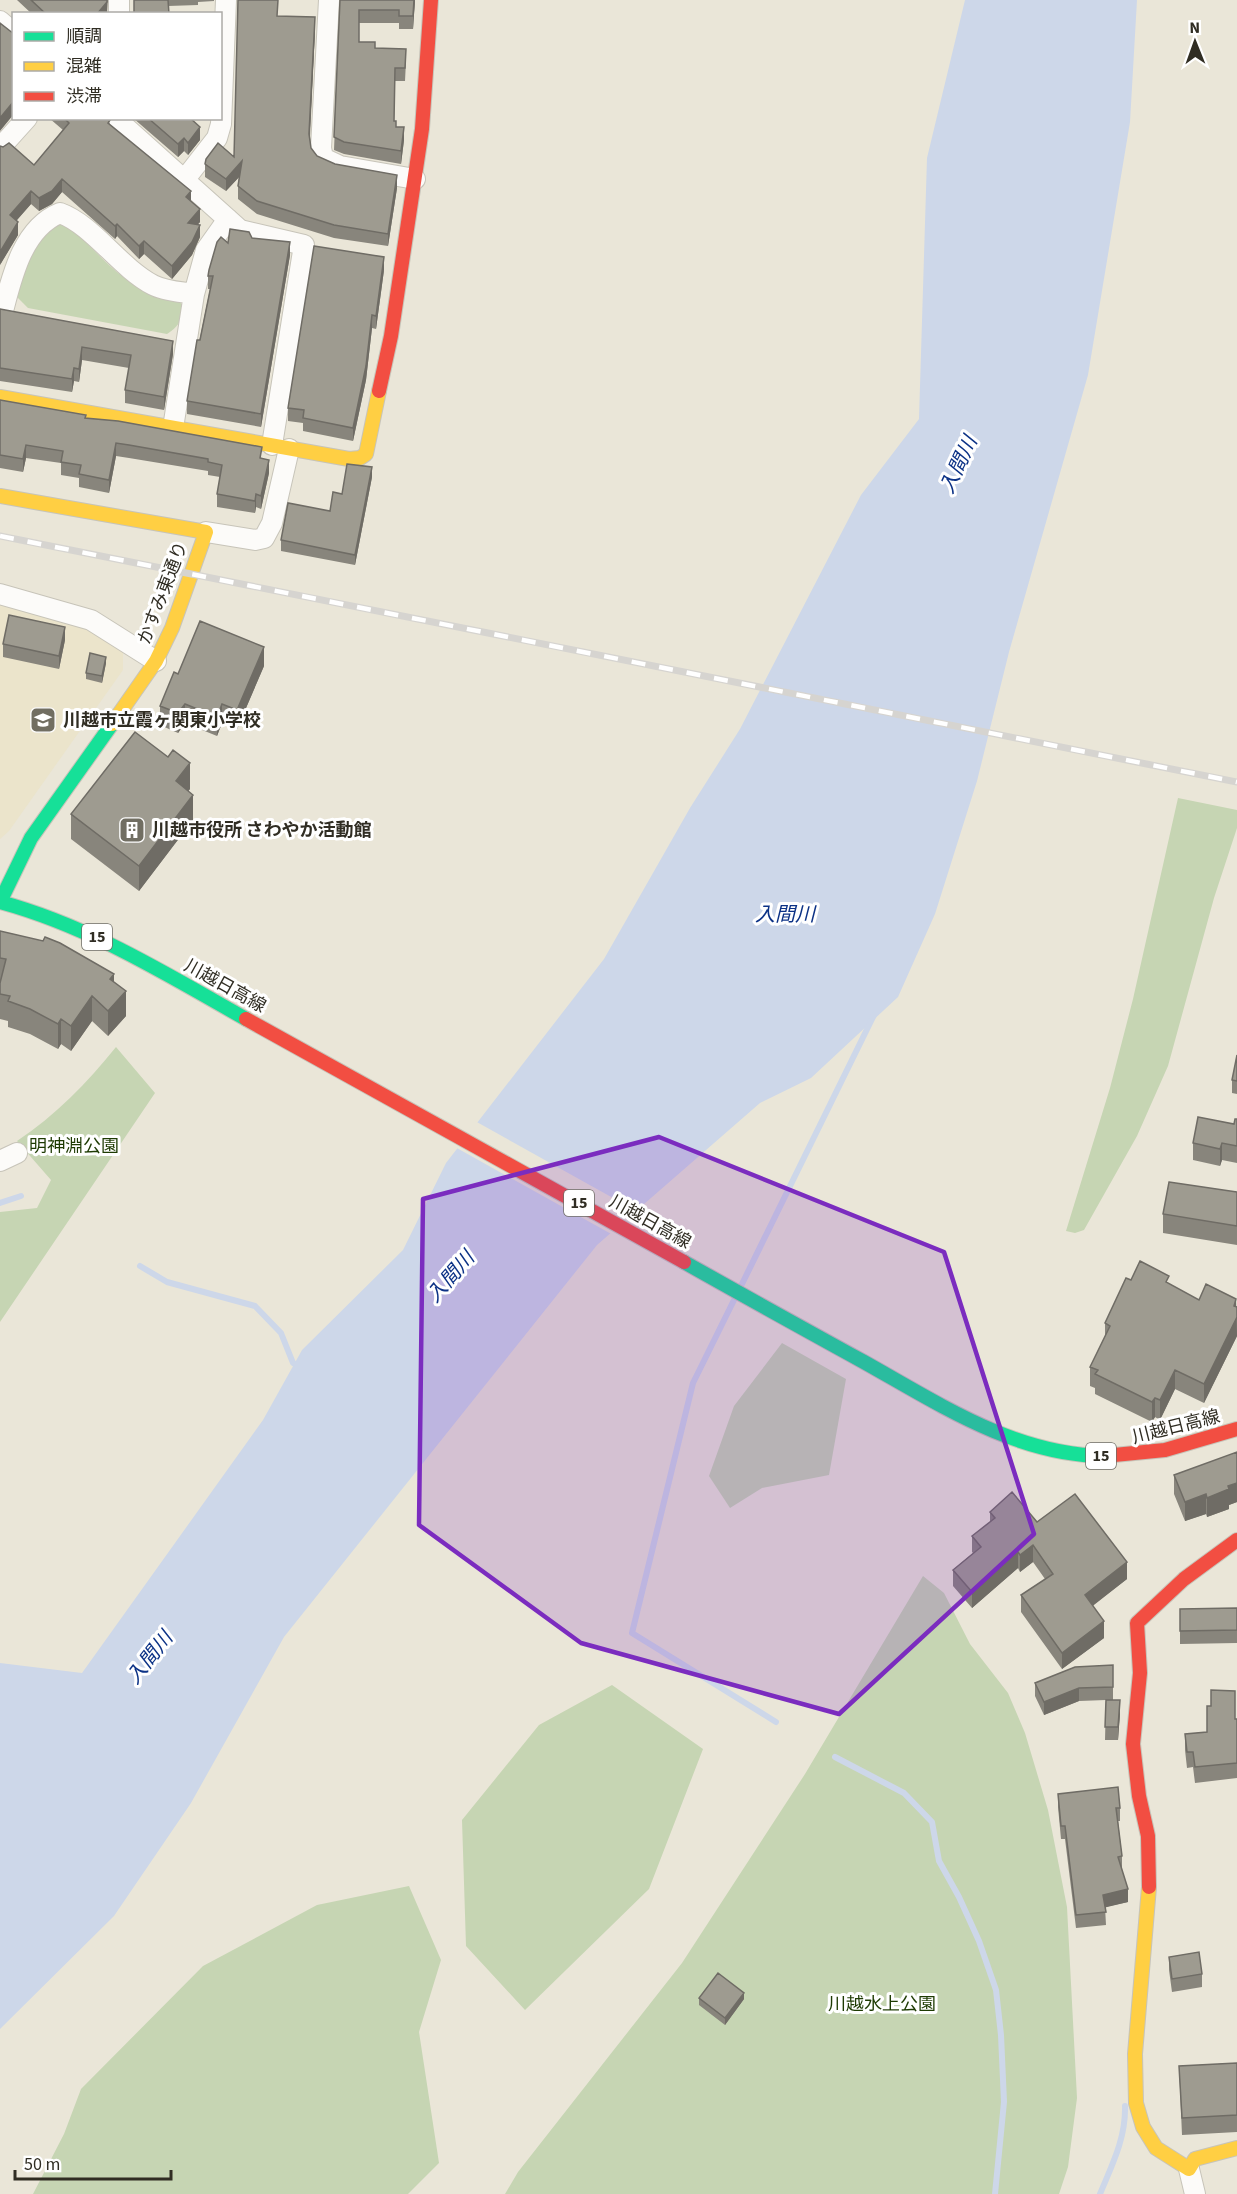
<svg xmlns="http://www.w3.org/2000/svg" width="1237" height="2194" viewBox="0 0 1237 2194" font-family="'Source Sans 3','Noto Sans JP',sans-serif">
  <style>
    .built { fill: #ebe4cb }
    .green { fill: #c6d5b3 }
    .water { fill: #cdd7e9 }
    .pier { fill: #eae6d8 }
    .lines { fill: none; stroke-linecap: round; stroke-linejoin: round }
    .stream { stroke: #cdd7e9; stroke-width: 6 }
    .street-casing { stroke: #c7c4b9; stroke-width: 22 }
    .fast-casing { stroke: #c7c4b9; stroke-width: 16 }
    .slow-casing { stroke: #c7c4b9; stroke-width: 16 }
    .jam-casing { stroke: #c7c4b9; stroke-width: 16 }
    .street { stroke: #fcfbf9; stroke-width: 20 }
    .fast { stroke: #16e098; stroke-width: 14 }
    .slow { stroke: #ffcf43; stroke-width: 14 }
    .jam { stroke: #f24e42; stroke-width: 14 }
    .rail-casing { stroke: #d6d4d0; stroke-width: 7 }
    .rail { stroke: #fff; stroke-width: 4.5; stroke-dasharray: 14; stroke-linecap: butt }
    .wall { fill: #88857c }
    .shaded-wall { fill: #6f6c65 }
    .building { fill: #9e9b90; stroke: #6f6c65; stroke-width: 1.5 }
    .marked { fill: #7b2cbf; fill-opacity: 0.2; stroke: #7b2cbf; stroke-width: 4.5; stroke-linejoin: round }
    .labels { text-anchor: middle; dominant-baseline: central; stroke-width: 6; stroke-linejoin: round; paint-order: stroke }
    .shield { fill: #fff; stroke: #6e6c65; stroke-width: 1.5 }
    .shield-label { font-size: 16px; font-weight: bold; fill: #302d23 }
    .street-label { font-size: 18px; fill: #302d23; stroke: #fff }
    .poi-label { font-size: 18px; font-weight: bold; fill: #302d23; stroke: #fff; text-anchor: start }
    .park-label { font-size: 18px; fill: #1e3b03; stroke: #fff }
    .water-label { font-size: 20px; font-style: italic; fill: #0c3286; stroke: #fff }
  </style>
  <rect width="100%" height="100%" fill="#eae6d8"/>
  <!-- built -->
  <path class="built" d="M0 604 95 631 123 650V670L9 831 0 839Z"/>
  <!-- green -->
  <path class="green" d="M60 221 69 225C92 247 118 280 149 292 162 298 172 295 183 305 182 319 180 326 167 334L28 308 18 298C17 271 37 235 60 221Z
    M1178 798 1237 810V828L1214 898 1168 1066 1137 1136 1084 1230 1075 1233 1066 1231 1110 1088 1133 999Z
    M116 1047 155 1093 0 1322V1212L37 1208 51 1180 17 1141C56 1115 87 1083 116 1047Z
    M782 1343 846 1379 829 1475 762 1488 730 1508 709 1476 734 1406Z
    M923 1576 944 1593 970 1644 1008 1693 1025 1733 1048 1810 1067 1907 1077 2098 1068 2167 1059 2194H505L518 2172 682 1963 805 1774Z
    M612 1685 703 1749 649 1889 525 2010 466 1946 462 1820 539 1725Z
    M409 1886 441 1960 419 2032 439 2163 408 2194H33L64 2134 81 2089 203 1966 317 1905Z"/>
  <!-- water -->
  <path class="water" d="M965 0H1137L1130 122 1088 375 1009 652 977 781 935 914 898 997 811 1078 760 1103 597 1245 284 1637 191 1803 114 1916 0 2029V1663L82 1673 263 1420 302 1350 403 1250 446 1163 604 959 690 808 740 729 861 495 919 419 927 158Z"/>
  <!-- pier -->
  <path class="pier" d="M475 1121 640 1213 613 1235 455 1147Z"/>
  <g class="lines">
    <!-- stream -->
    <path class="stream" d="M0 1203 21 1196
      M140 1266 167 1282 255 1306 281 1333 293 1363 300 1366
      M741 1286 874 1015
      M734 1300 693 1383 632 1633 776 1722
      M835 1757 904 1793 932 1822 939 1861 959 1897 979 1941 996 1990 1001 2035 1004 2102 995 2194
      M1100 2194C1112 2165 1126 2138 1125 2106"/>
    <!-- street casing -->
    <g class="street-casing">
      <path id="street" d="M119 0V14
        M329 0 321 148 323 158 340 166 415 179
        M0 21 14 33
        M115 118 240 230 304 245 272 445
        M0 148 27 118
        M185 179 217 138 221 124 226 0
        M3 311C12 276 23 228 60 213 93 225 119 267 153 285 164 291 182 292 194 294
        M173 428 194 294 206 250 228 219
        M206 532 255 540 264 538 272 523 289 449
        M0 594 91 620 156 661
        M0 1161 17 1153
        M1189 2169 1195 2194"/>
    </g>
    <!-- fast casing -->
    <g class="fast-casing">
      <path id="fast" d="M0 902 31 838 112 724
        M0 902C89 926 166 974 246 1019
        M684 1262C744 1296 804 1329 864 1362 939 1404 1015 1455 1104 1456"/>
    </g>
    <!-- slow casing -->
    <g class="slow-casing">
      <path id="slow" d="M0 397 349 459 360 458 366 454 379 391
        M0 496 206 532 172 628 156 661 112 724
        M1149 1887 1135 2054 1136 2103 1143 2127 1156 2148 1189 2169 1195 2159 1237 2148"/>
    </g>
    <!-- jam casing -->
    <g class="jam-casing">
      <path id="jam" d="M379 391 391 336 422 129 431 0
        M246 1019 684 1262
        M1104 1456 1165 1450 1237 1429
        M1149 1887 1148 1836 1139 1796 1133 1744 1140 1673 1137 1623 1184 1579 1237 1540"/>
    </g>
    <!-- street -->
    <use href="#street" class="street"/>
    <!-- fast -->
    <use href="#fast" class="fast"/>
    <!-- slow -->
    <use href="#slow" class="slow"/>
    <!-- jam -->
    <use href="#jam" class="jam"/>
    <!-- rail casing -->
    <g class="rail-casing">
      <path id="rail" d="M0 536 1237 782"/>
    </g>
    <!-- rail -->
    <use href="#rail" class="rail"/>
  </g>
  <!-- wall -->
  <path class="wall" d="M17 0H108L107 14H32Z
    M134 0H214V1L198 2V5L168 6Z
    M340 0H415L413 29H399V23H359V42L406 61 405 81H395L394 121 396 127 404 140 401 164 344 154 334 150Z
    M278 16 315 30 310 137 311 148 317 156 335 164 397 188 388 246 334 238 257 214 238 199V186L239 177 226 191 205 177V164L234 157Z
    M49 118H108L110 125 191 201 200 222 198 224 200 237 192 255 172 279 144 254 139 259 117 236 115 239 62 192 52 204 39 211 31 204 16 221 18 235 0 265 34 165 63 130Z
    M133 118H190L200 140 188 155 184 151 178 157Z
    M252 238 290 255 261 427 187 414V401L210 289H208V276L228 243Z
    M384 270 376 329 372 328 366 380 353 441 303 431V423L288 421V408Z
    M0 309 173 354 164 410 125 403V390L129 368 82 360 79 382 74 381 72 392 0 381Z
    M0 400 262 458 269 473 261 509 256 507 255 513 217 507V494L220 477 208 475V471L129 458 116 456 109 493 79 487V478L61 475V463L26 458 23 472 0 468Z
    M372 477 355 565 281 551V540L330 511 342 494Z
    M65 640 59 669 3 657V644Z
    M106 663 102 683 86 679V673Z
    M264 666 237 729 222 723 217 736 185 723 178 733 160 725V706L178 674Z
    M190 789 188 791 193 820 139 891 71 839V814Z
    M0 931 114 982 126 1016 108 1036 92 1021 71 1051 61 1044 58 1049 30 1034 8 1027V1021L0 1019Z
    M1237 1055V1094L1232 1093V1080Z
    M1237 1119V1163L1222 1160 1220 1166 1193 1160V1143L1234 1124Z
    M1237 1192V1245L1163 1233V1214Z
    M1131 1280 1169 1284 1199 1300 1237 1307V1336L1204 1403 1175 1389 1160 1420 1155 1417 1152 1422 1095 1394V1388L1090 1386V1367L1105 1337V1323Z
    M1237 1453V1502L1229 1505V1509L1207 1517 1206 1514 1185 1521 1174 1494V1475Z
    M990 1512 1037 1522 1127 1579 1093 1605 1104 1638 1062 1669 1021 1612V1595L1045 1579 1033 1562 1020 1572 1018 1568 972 1608 953 1586V1570L973 1553 972 1552V1536L990 1522Z
    M1237 1608V1643L1180 1644V1609Z
    M1113 1665V1700L1120 1713 1118 1740H1105L1106 1700 1079 1701 1044 1715 1035 1696V1683Z
    M1235 1719H1237V1778L1195 1783 1193 1767 1187 1768 1185 1750V1734L1207 1732Z
    M1058 1794 1120 1808V1821H1118L1122 1856V1869L1128 1902 1105 1907 1106 1925 1076 1928 1065 1839H1061L1058 1807Z
    M1169 1957 1202 1974V1987L1172 1992 1169 1970Z
    M699 1998 744 1999 725 2025 699 2005Z
    M1237 2063V2132L1182 2135 1179 2066Z"/>
  <!-- shaded-wall -->
  <path class="shaded-wall" d="M107 0V14H97Z
    M414 0H415L413 29V16Z
    M315 17V30L309 147V134Z
    M14 101V114L0 131V118Z
    M200 127V140L188 155V143Z
    M404 127V140L401 164V151Z
    M184 138V151L178 157V144Z
    M242 161V174L226 191V179Z
    M397 175V188L388 246V234Z
    M62 179V192L52 204 39 211V198Z
    M31 191V204L10 228V215Z
    M191 191V204L186 197Z
    M200 209V222L188 235V223Z
    M18 222V235L0 265V252Z
    M117 224V236L115 239V226Z
    M200 225V237L192 255 172 279V266Z
    M144 241V254L139 259V246Z
    M290 242V255L261 427V414Z
    M384 257V270L376 329V316Z
    M372 315V328L366 380 353 441V428Z
    M173 341V354L164 410V397Z
    M82 347V360L79 382V369Z
    M74 368V381L72 392V379Z
    M116 443V456L109 493V480Z
    M26 445V458L23 472V459Z
    M269 460V473L261 509V496Z
    M372 467V477L355 565V555Z
    M256 494V507L255 513V501Z
    M65 627V640L59 669V656Z
    M264 647V666L237 729V710Z
    M106 657V663L102 683V676Z
    M185 704V723L178 733V713Z
    M222 704V723L217 736V717Z
    M190 763V789L176 807V781Z
    M193 795V820L139 891V866Z
    M114 974V999L110 979Z
    M126 991V1016L108 1036V1011Z
    M92 996V1021L71 1051V1026Z
    M61 1019V1044L58 1049V1024Z
    M1222 1143V1160L1220 1166V1149Z
    M1236 1299 1237 1336 1204 1403V1384Z
    M1175 1370V1389L1160 1420V1400Z
    M1155 1398V1417L1152 1422V1402Z
    M1237 1483V1502L1229 1505V1509L1207 1517V1498L1228 1486Z
    M1206 1494V1514L1185 1521V1502Z
    M1033 1545V1562L1020 1572V1555Z
    M1018 1552V1568L972 1608V1592Z
    M1127 1562V1579L1085 1612V1595Z
    M1104 1621V1638L1062 1669V1653Z
    M1079 1688V1701L1044 1715V1702Z
    M1120 1700V1713L1118 1740V1727Z
    M1128 1889V1902L1103 1908V1895Z
    M744 1993V1999L725 2025V2018Z"/>
  <!-- building -->
  <path class="building" d="M31 0H107V2L97 14H46Z
    M134 0H168L169 14H134Z
    M238 0H278L277 16 315 17 309 134 311 148 317 156 335 164 397 175 388 234 334 225 257 201 238 186 242 161 226 179 205 164 206 159 218 143 234 157Z
    M340 0H414L413 16H399V10H359V42H375V48L406 49 405 68H395L394 121H396V127H404L401 151 344 142 334 137Z
    M0 23 14 34V101L0 118Z
    M64 118H108L110 120 108 123 191 191 186 197 200 209 188 223 200 225 192 242 172 266 144 241 139 246 117 224 115 226 62 179 52 191 39 198 31 191 10 215 18 222 0 252V146L3 147 9 143 34 165 69 123Z
    M148 118H190L200 127 188 143 184 138 178 144Z
    M230 229 249 232 252 238 290 242 261 414 187 401 197 340H200L213 276H208L209 270 217 242 221 237 228 243Z
    M314 246 384 257 376 316 372 315 366 366 353 428 303 418 304 410 288 408Z
    M0 309 173 341 164 397 125 390 131 355 82 347 79 369 74 368 72 379 0 368Z
    M0 400 86 415 85 418 118 421 262 447 260 458 269 460 261 496 256 494 255 501 217 494 222 465 208 462V459L129 445 116 443 109 480 79 474 81 465 61 462 63 451 26 445 23 459 0 455Z
    M347 464 372 467 355 555 281 540 288 503 330 511 333 492 342 494Z
    M9 615 65 627 59 656 3 644Z
    M200 621 264 647 237 710 222 704 217 717 185 704 178 713 160 706 174 672 178 674Z
    M90 653 106 657 102 676 86 673Z
    M135 732 168 757 173 750 190 763 176 781 193 795 139 866 71 814Z
    M0 931 43 941 45 937 60 943 114 974 110 979 126 991 108 1011 92 996 71 1026 61 1019 58 1024 30 1009 8 1001 10 996 0 994V983L6 959 0 958Z
    M1237 1055V1081L1232 1080Z
    M1198 1117 1234 1124 1235 1119H1237V1146L1222 1143 1220 1149 1193 1143Z
    M1169 1182 1237 1192V1226L1163 1214Z
    M1140 1261 1169 1276 1166 1282 1199 1300 1206 1284 1236 1299 1234 1306 1237 1307V1317L1204 1384 1175 1370 1160 1400 1155 1398 1152 1402 1095 1374 1098 1370 1090 1367 1110 1326 1105 1323 1126 1278 1131 1280Z
    M1237 1452V1483L1228 1486 1229 1489 1207 1498 1206 1494 1185 1502 1174 1475Z
    M1012 1492 1037 1522 1075 1494 1127 1562 1085 1595 1104 1621 1062 1653 1021 1595 1053 1574 1033 1545 1020 1555 1018 1552 972 1592 953 1570 981 1547 972 1536 995 1518 990 1512Z
    M1237 1608V1630L1180 1631V1609Z
    M1113 1665V1687L1079 1688 1044 1702 1035 1683 1075 1667Z
    M1211 1690 1235 1691V1719H1237V1763L1195 1767 1193 1752H1187L1185 1734 1207 1732V1706H1211Z
    M1106 1700H1120L1118 1727H1105Z
    M1118 1787 1120 1808H1116L1122 1856 1118 1857 1128 1889 1103 1895 1106 1912 1076 1915 1065 1826H1061L1058 1794Z
    M1199 1952 1202 1974 1172 1979 1169 1957Z
    M718 1973 744 1993 725 2018 699 1998Z
    M1237 2063V2115L1182 2118 1179 2066Z"/>
  <!-- marked area -->
  <path class="marked" d="M659 1137 944 1252 1034 1534 839 1714 581 1643 419 1525 423 1199Z"/>
  <!-- icons -->
  <defs>
    <g id="school-square" transform="scale(1.35)"><rect x="-9" y="-9" width="18" height="18" rx="4" fill="#716e62" stroke="#fff"/><path d="M0-5L7-2L0 1L-7-2ZM-4 1L0 2.5L4 1V4Q0 6-4 4Z" fill="#fff"/></g>
    <g id="building-square" transform="scale(1.35)"><rect x="-9" y="-9" width="18" height="18" rx="4" fill="#716e62" stroke="#fff"/><path d="M-4-6H4V6H1V3H-1V6H-4ZM-2.5-4.3h1.7v1.8h-1.7ZM.8-4.3h1.7v1.8H.8ZM-2.5-1h1.7V.8h-1.7ZM.8-1h1.7V.8H.8Z" fill="#fff"/></g>
  </defs>
  <g fill-rule="evenodd">
    <use href="#school-square" x="43" y="720"/>
    <use href="#building-square" x="132" y="830"/>
  </g>
  <g class="labels">
    <!-- shield labels -->
    <g class="shield">
      <rect x="82" y="924" width="30" height="26" rx="4.5"/>
      <rect x="564" y="1190" width="30" height="26" rx="4.5"/>
      <rect x="1086" y="1443" width="30" height="26" rx="4.5"/>
    </g>
    <g class="shield-label">
      <text x="97" y="937">15</text>
      <text x="579" y="1203">15</text>
      <text x="1101" y="1456">15</text>
    </g>
    <!-- street labels -->
    <g class="street-label">
      <text transform="translate(163 593) rotate(-69)">かすみ東通り</text>
      <text transform="translate(225 986) rotate(29)">川越日高線</text>
      <text transform="translate(650 1222) rotate(29)">川越日高線</text>
      <text transform="translate(1176 1427) rotate(-14)">川越日高線</text>
    </g>
    <!-- poi labels -->
    <g class="poi-label">
      <text x="63" y="720">川越市立霞ヶ関東小学校</text>
      <text x="152" y="830">川越市役所 さわやか活動館</text>
    </g>
    <!-- park labels -->
    <g class="park-label">
      <text x="74" y="1146">明神淵公園</text>
      <text x="882" y="2004">川越水上公園</text>
    </g>
    <!-- water labels -->
    <g class="water-label">
      <text transform="translate(959 465) rotate(-65)">入間川</text>
      <text x="785" y="915">入間川</text>
      <text transform="translate(451 1277) rotate(-49)">入間川</text>
      <text transform="translate(150 1658) rotate(-52)">入間川</text>
    </g>
  </g>
  <!-- legend -->
  <rect x="12" y="12" width="210" height="108" fill="#ffffff" stroke="#acaba7" stroke-width="1.5"/>
  <rect x="24" y="32" width="30" height="9" fill="#16e098" stroke="#acaba7" stroke-width="1.5"/>
  <text x="66" y="42" font-size="18" fill="#302d23">順調</text>
  <rect x="24" y="62" width="30" height="9" fill="#ffcf43" stroke="#acaba7" stroke-width="1.5"/>
  <text x="66" y="72" font-size="18" fill="#302d23">混雑</text>
  <rect x="24" y="92" width="30" height="9" fill="#f24e42" stroke="#acaba7" stroke-width="1.5"/>
  <text x="66" y="102" font-size="18" fill="#302d23">渋滞</text>
  <!-- north arrow -->
  <g transform="translate(1195 42) rotate(359)" stroke="#ffffff" stroke-width="4.5" paint-order="stroke">
  <path d="M0-4.5L10 22L0 15L-10 22Z" fill="#302d23"/>
  <text y="-9" font-size="16" font-weight="bold" text-anchor="middle" fill="#302d23">N</text>
  </g>
  <!-- scale -->
  <path d="M15 2170v9h156v-9" fill="none" stroke="#302d23" stroke-width="3"/>
  <text x="24" y="2170" font-size="18" fill="#302d23" stroke="#ffffff" stroke-width="4.5" paint-order="stroke">50 m</text>
</svg>
